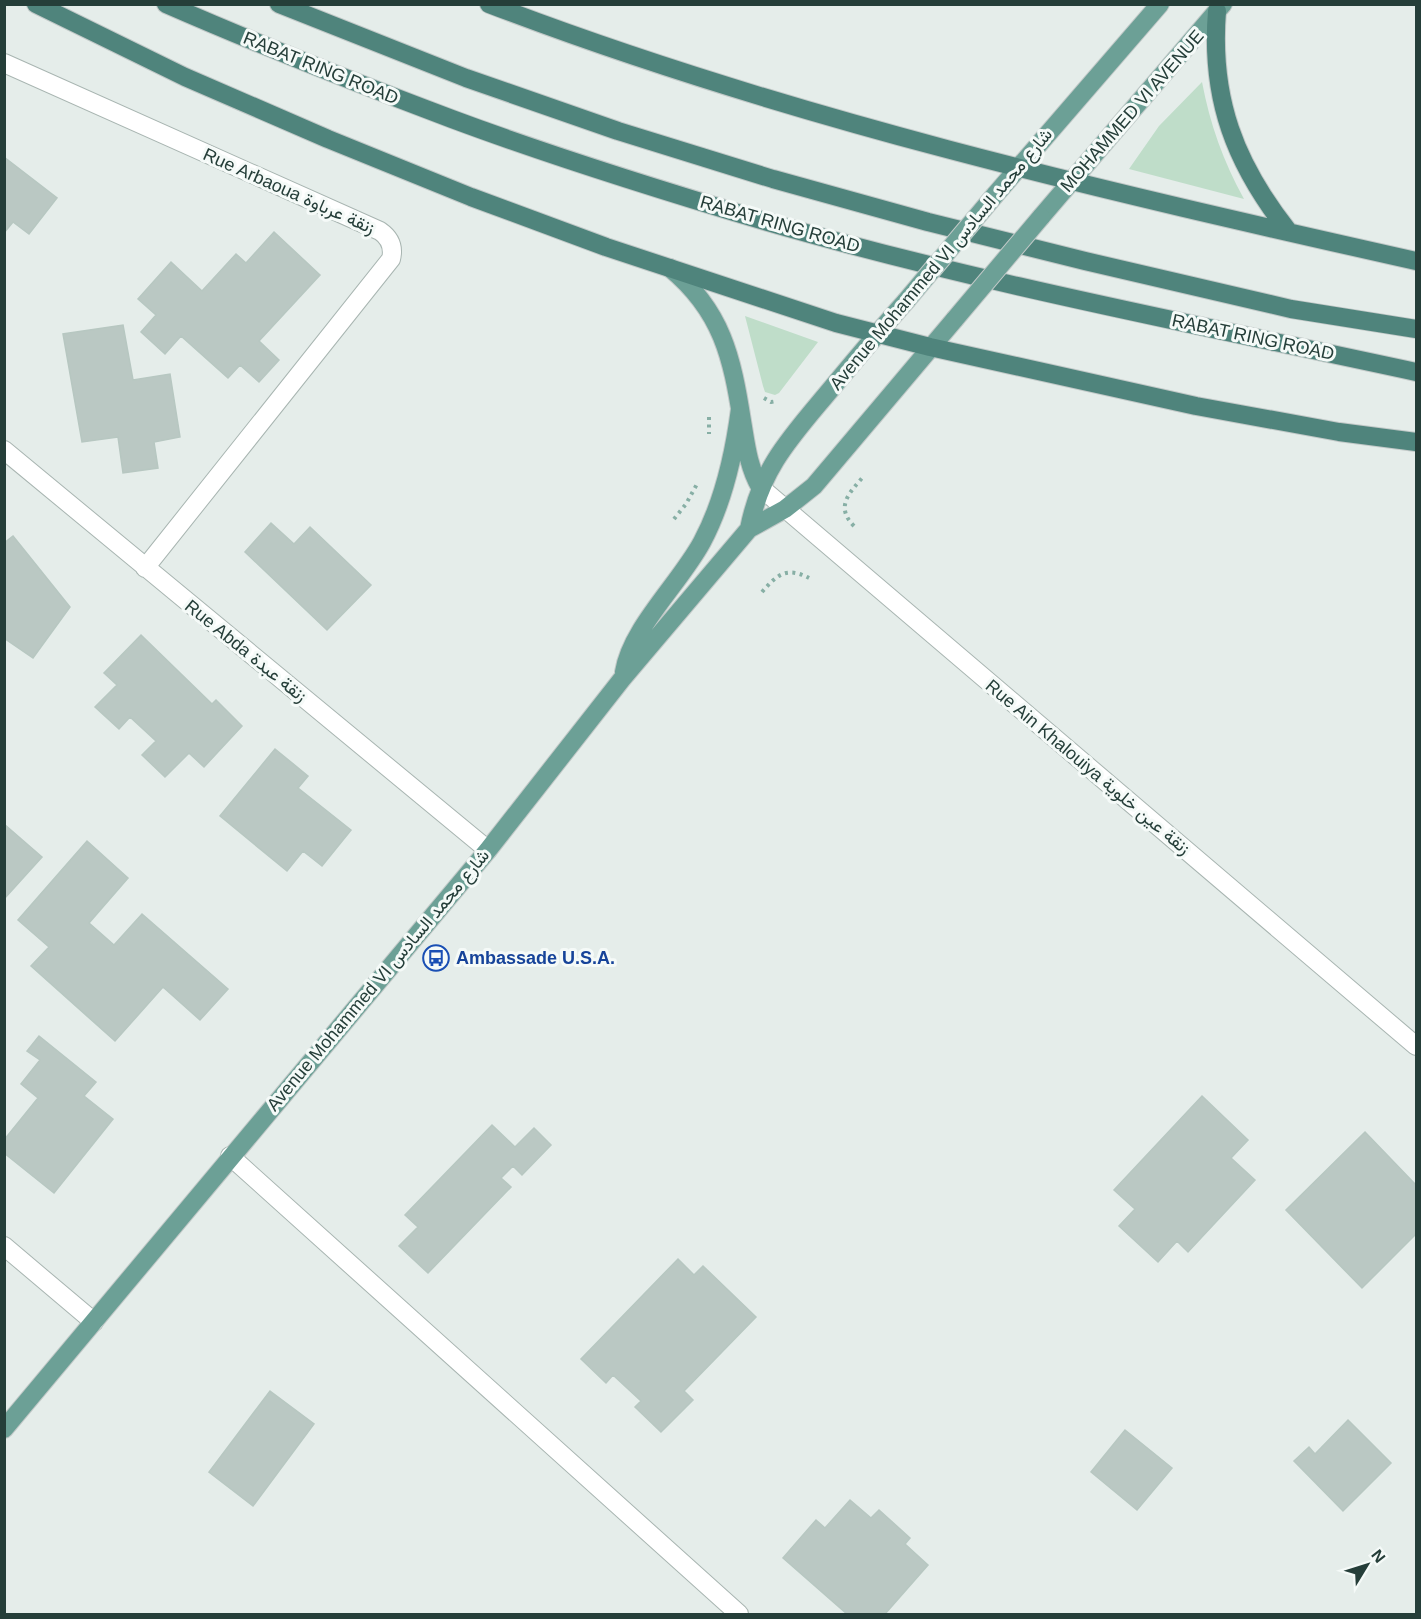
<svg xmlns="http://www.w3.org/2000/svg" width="1421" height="1619" viewBox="0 0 1421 1619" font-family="Helvetica,Vazirmatn,sans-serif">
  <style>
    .green { fill: #bfddc9 }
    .building { fill: #bac8c3; stroke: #b7c7c1; stroke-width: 1.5 }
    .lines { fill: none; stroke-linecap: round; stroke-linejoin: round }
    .minor-casing { stroke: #a8b5b1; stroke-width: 20 }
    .primary-casing { stroke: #c2c9c8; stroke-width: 20 }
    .trunk-casing { stroke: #c2c9c8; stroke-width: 20 }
    .path { stroke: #87afa5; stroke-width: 4; stroke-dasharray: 3 4.5; stroke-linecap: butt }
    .minor { stroke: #fff; stroke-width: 18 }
    .primary { stroke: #6ca096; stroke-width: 18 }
    .trunk { stroke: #4f847c; stroke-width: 18 }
    .primary-bridge-casing { stroke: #c2c9c8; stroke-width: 20; stroke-linecap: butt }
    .primary-bridge { stroke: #6ca096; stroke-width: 18 }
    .labels { text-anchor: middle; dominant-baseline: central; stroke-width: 6; stroke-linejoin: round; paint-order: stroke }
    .street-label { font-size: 18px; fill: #253e39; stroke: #f5faf8 }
    .transit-label { font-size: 18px; font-weight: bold; fill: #164399; stroke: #f5faf8; text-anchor: start }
  </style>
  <rect width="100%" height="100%" fill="#e5edea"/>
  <!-- green -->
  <path class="green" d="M1202 82C1210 124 1223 161 1244 199L1129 169 1159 126Z
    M745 316 818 342 779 393 775 395 765 392 763 386Z"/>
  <!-- building -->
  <path class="building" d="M4 157 57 198 29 234 13 222 4 233Z
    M274 232 320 275 259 341 279 360 259 382 240 365 228 378 181 336 165 354 141 332 156 315 138 299 171 262 202 291 236 254 246 263Z
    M123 325 133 380 170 374 180 437 154 442 158 468 123 473 118 437 82 442 63 334Z
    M271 523 294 544 310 527 371 585 327 630 245 552Z
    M13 536 70 607 33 658 4 638V543Z
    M141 635 212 704 216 700 242 726 204 767 189 753 165 777 142 755 156 741 130 717 119 729 95 707 117 685 104 673Z
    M275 749 308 776 298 788 351 830 322 866 303 851 287 871 220 816Z
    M4 824 42 857 4 899Z
    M87 841 128 878 89 923 114 945 142 914 228 989 200 1020 163 987 115 1041 31 966 49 947 18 920Z
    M39 1036 96 1082 84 1096 113 1119 54 1193 4 1153V1140L38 1098 21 1084 40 1060 27 1051Z
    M1202 1096 1248 1140 1231 1158 1255 1180 1188 1252 1177 1241 1158 1262 1119 1226 1135 1209 1114 1190Z
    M492 1125 515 1147 534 1128 551 1145 522 1175 513 1166 501 1178 511 1187 428 1273 399 1246 418 1227 405 1215Z
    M1365 1132 1416 1185V1234L1362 1288 1286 1210Z
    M678 1259 694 1275 703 1266 756 1317 684 1391 693 1400 661 1432 635 1407 641 1401 613 1375 606 1383 581 1359Z
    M270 1391 314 1424 253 1506 209 1472Z
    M1348 1420 1391 1463 1343 1511 1294 1461 1309 1447 1315 1454Z
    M1125 1430 1172 1468 1137 1510 1091 1472Z
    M850 1500 871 1518 879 1510 910 1538 905 1544 928 1565 885 1614H847L783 1558 816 1520 825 1528Z"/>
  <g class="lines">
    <!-- minor casing -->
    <g class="minor-casing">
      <path id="minor" d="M4 63 380 231C390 238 394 247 391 259L145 568
        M4 450 488 850
        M760 487 1416 1046
        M230 1156 739 1614
        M4 1246 94 1322"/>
    </g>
    <!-- primary casing -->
    <g class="primary-casing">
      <path id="primary" d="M995 195 1160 4
        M1041 217 1223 4
        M670 268C722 311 732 357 742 421 746 444 748 466 760 487
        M749 529C761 467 792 436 831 389 856 359 880 330 906 301
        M624 672C631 628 680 583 702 542 724 501 734 455 740 409
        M4 1429 488 850 622 679 749 529 785 509 814 486 955 319"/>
    </g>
    <!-- trunk casing -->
    <g class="trunk-casing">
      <path id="trunk" d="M36 4 185 77 328 139 471 197 606 247 836 323 930 347 1196 406 1339 432 1416 442
        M166 4C260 45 356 83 452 119 554 157 660 190 764 221 978 283 1199 325 1416 372
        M279 4 466 78 618 131 773 179 928 222 1085 261 1291 309 1416 329
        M489 4C789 119 1104 191 1416 261
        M1217 11C1210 99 1235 164 1289 232"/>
    </g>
    <!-- path -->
    <path class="path" d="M764 398 771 402 777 401
      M709 417V434
      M674 519 686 504 697 484
      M854 526C835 507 849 493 863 477
      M762 592C777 575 786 566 809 578"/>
    <!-- minor -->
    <use href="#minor" class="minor"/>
    <!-- primary -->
    <use href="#primary" class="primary"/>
    <!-- trunk -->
    <use href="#trunk" class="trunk"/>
    <!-- primary-bridge casing -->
    <g class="primary-bridge-casing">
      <path id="primary-bridge" d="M906 301 995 195
        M955 319 1041 217"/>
    </g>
    <!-- primary-bridge -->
    <use href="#primary-bridge" class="primary-bridge"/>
  </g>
  <!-- icons -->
  <defs>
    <g id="bus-ring" transform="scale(1.35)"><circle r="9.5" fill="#f5faf8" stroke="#1a4fb4" stroke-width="1.5"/><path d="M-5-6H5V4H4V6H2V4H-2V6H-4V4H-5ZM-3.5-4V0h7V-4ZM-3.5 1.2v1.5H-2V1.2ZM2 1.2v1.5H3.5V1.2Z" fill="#1a4fb4"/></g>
  </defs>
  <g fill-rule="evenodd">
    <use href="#bus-ring" x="436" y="958"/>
  </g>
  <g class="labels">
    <!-- street labels -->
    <g class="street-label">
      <text transform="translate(321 68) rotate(22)">RABAT RING ROAD</text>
      <text transform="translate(1132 111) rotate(-49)">MOHAMMED VI AVENUE</text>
      <text transform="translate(289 191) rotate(24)">Rue Arbaoua زنقة عرباوة</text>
      <text transform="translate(780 224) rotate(16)">RABAT RING ROAD</text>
      <text transform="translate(941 259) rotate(-50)">Avenue Mohammed VI شارع محمد السادس</text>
      <text transform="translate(1253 337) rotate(12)">RABAT RING ROAD</text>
      <text transform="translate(246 651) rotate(39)">Rue Abda زنقة عبدة</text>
      <text transform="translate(1088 767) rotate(40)">Rue Ain Khalouiya زنقة عين خلوية</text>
      <text transform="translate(378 980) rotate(-50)">Avenue Mohammed VI شارع محمد السادس</text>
    </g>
    <!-- transit labels -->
    <g class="transit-label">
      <text x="456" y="958">Ambassade U.S.A.</text>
    </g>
  </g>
  <!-- border -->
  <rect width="1421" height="1619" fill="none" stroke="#253e39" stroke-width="12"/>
  <!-- north arrow -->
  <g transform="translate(1367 1565) rotate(52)" stroke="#f5faf8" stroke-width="4.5" paint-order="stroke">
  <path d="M0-4.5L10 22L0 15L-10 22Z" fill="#253e39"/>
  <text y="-9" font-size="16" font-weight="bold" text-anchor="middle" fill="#253e39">N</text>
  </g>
</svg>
